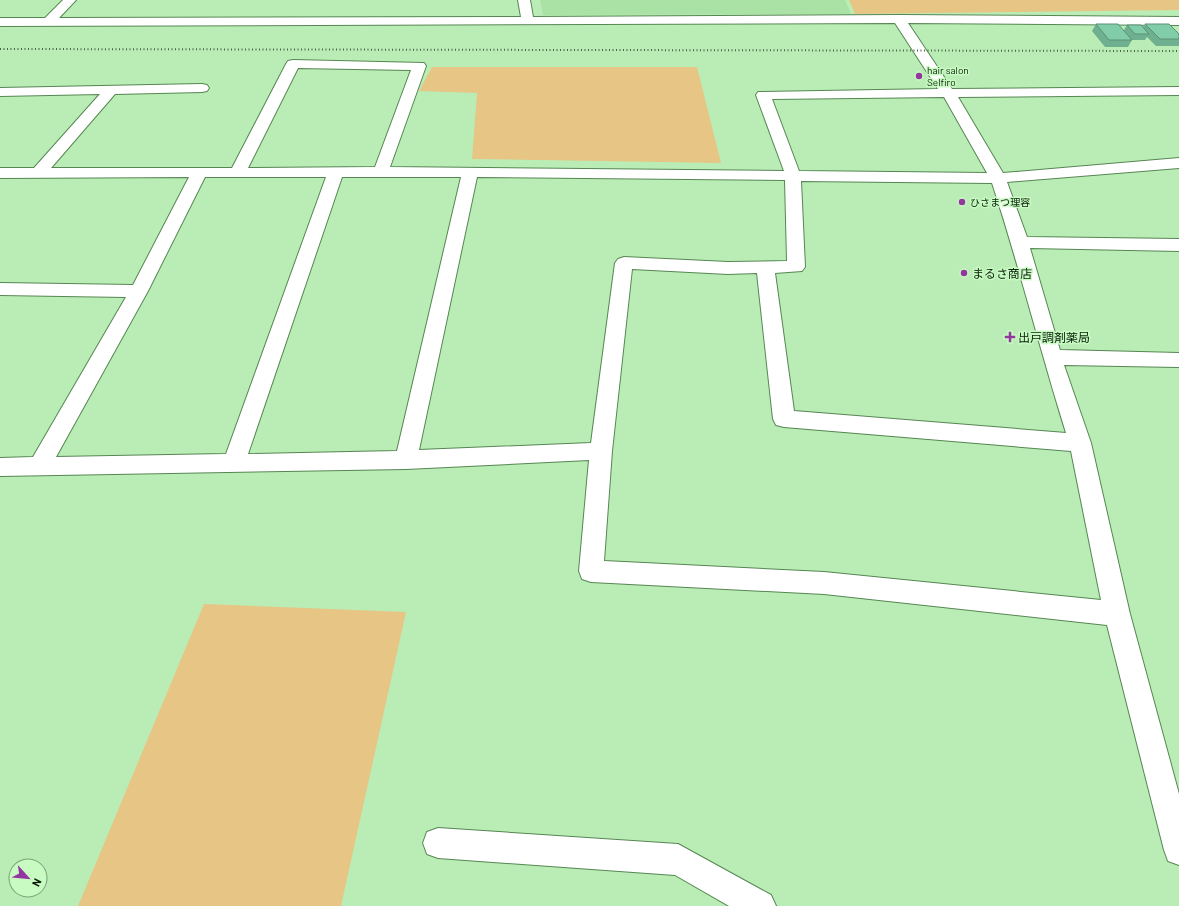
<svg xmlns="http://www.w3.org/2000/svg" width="1179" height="906" viewBox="0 0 1179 906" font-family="Barlow,'Noto Sans JP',sans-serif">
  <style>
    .built { fill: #aae2a5 }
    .green { fill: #e6c585 }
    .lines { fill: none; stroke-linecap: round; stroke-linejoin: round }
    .minor-casing { stroke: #568653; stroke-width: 2 }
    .minor { fill: #fff; fill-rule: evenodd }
    .rail { stroke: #486646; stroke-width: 2; stroke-dasharray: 1 2.5; stroke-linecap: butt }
    .wall { fill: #6fb091 }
    .building { fill: #81cda9; stroke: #5a9076 }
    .poi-dot { fill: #93369f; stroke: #c7fbc2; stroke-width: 1.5 }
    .labels { text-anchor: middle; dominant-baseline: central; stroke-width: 3; stroke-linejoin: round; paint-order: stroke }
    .far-poi-label { font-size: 10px; fill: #0c1f0b; stroke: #c7fbc2; text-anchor: start }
    .poi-label { font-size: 12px; fill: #0c1f0b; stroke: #c7fbc2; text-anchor: start }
  </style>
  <rect width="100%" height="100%" fill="#baedb5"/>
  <!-- built -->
  <path class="built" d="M540 0H845L851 14 543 15Z"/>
  <!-- green -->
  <path class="green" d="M849 0H1179V10L855 14Z
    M432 67H697L721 163 472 159 477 93 419 91Z
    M204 604 406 612 341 906H78Z"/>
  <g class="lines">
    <!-- minor casing -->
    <g class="minor-casing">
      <path id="minor" d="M63 0H76L59 18 521 17 518 0H530L533 17 899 15 1179 17V25L908 23 952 89 1179 87V95L958 97 1003 173 1179 158V168L1007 182 1027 237 1179 239V251L1030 248 1060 350 1179 353V367L1064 365 1091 443 1130 614 1179 794V865L1168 861 1164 850 1107 625 824 594 591 582 582 579 579 571 589 460 406 469 0 476V458L33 457 126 297 0 295V283L133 285 189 177 0 178V168H34L100 94 0 96V88L202 84 207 85 209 88 207 91 202 92 115 94 51 168H232L286 64 288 61 293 60 424 63 426 66 390 167 784 171 756 95 758 92 938 89 895 23 0 26V18H45ZM298 68 411 70 375 167 248 168ZM944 97 987 173 799 171 772 99ZM205 177H326L226 454 56 457 148 291ZM342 177H461L397 451 248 454ZM477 177 785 180 787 261 728 262 624 257 618 259 615 263 591 443 419 450ZM801 181 992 183C1019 265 1040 350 1066 433L794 411 775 273 802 271 805 267ZM632 269 728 274 757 273 773 419 776 425 784 427 1071 451 1101 600 824 572 604 561 612 451Z
        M438 828 678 844 771 895 776 906H729L675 875 438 858 427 854 423 843 427 832Z"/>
    </g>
    <!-- minor -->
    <use href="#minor" class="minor"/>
    <!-- rail -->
    <path class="rail" d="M0 49 1179 51"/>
  </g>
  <!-- wall -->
  <path class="wall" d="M1096 24 1124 30 1127 25 1143 27 1145 24 1179 34V46H1156L1147 37 1145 40H1132L1128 47H1105L1092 31Z"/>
  <!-- building -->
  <path class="building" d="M1096 24H1118L1132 40H1109Z
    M1145 24H1169L1179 34V39H1160Z
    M1127 25H1141L1149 34H1135Z"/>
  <!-- markers -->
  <g class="poi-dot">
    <circle cx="919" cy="76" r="4"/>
    <circle cx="962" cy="202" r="4"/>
    <circle cx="964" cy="273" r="4"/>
    <path d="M1008 331h4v4h4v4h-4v4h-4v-4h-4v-4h4z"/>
  </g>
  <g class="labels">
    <!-- far-poi labels -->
    <g class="far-poi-label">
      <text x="927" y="70">hair salon<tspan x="927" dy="12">Selfiro</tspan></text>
      <text x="970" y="202">ひさまつ理容</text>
    </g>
    <!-- poi labels -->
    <g class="poi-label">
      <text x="972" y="273">まるさ商店</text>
      <text x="1018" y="337">出戸調剤薬局</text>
    </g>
  </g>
  <!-- north arrow -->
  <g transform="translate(28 878) rotate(117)"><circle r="19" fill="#c7fbc2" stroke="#7ca379"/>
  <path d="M0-3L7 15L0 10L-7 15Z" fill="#93369f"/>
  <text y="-6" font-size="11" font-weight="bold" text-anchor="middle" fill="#0c1f0b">N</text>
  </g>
</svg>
